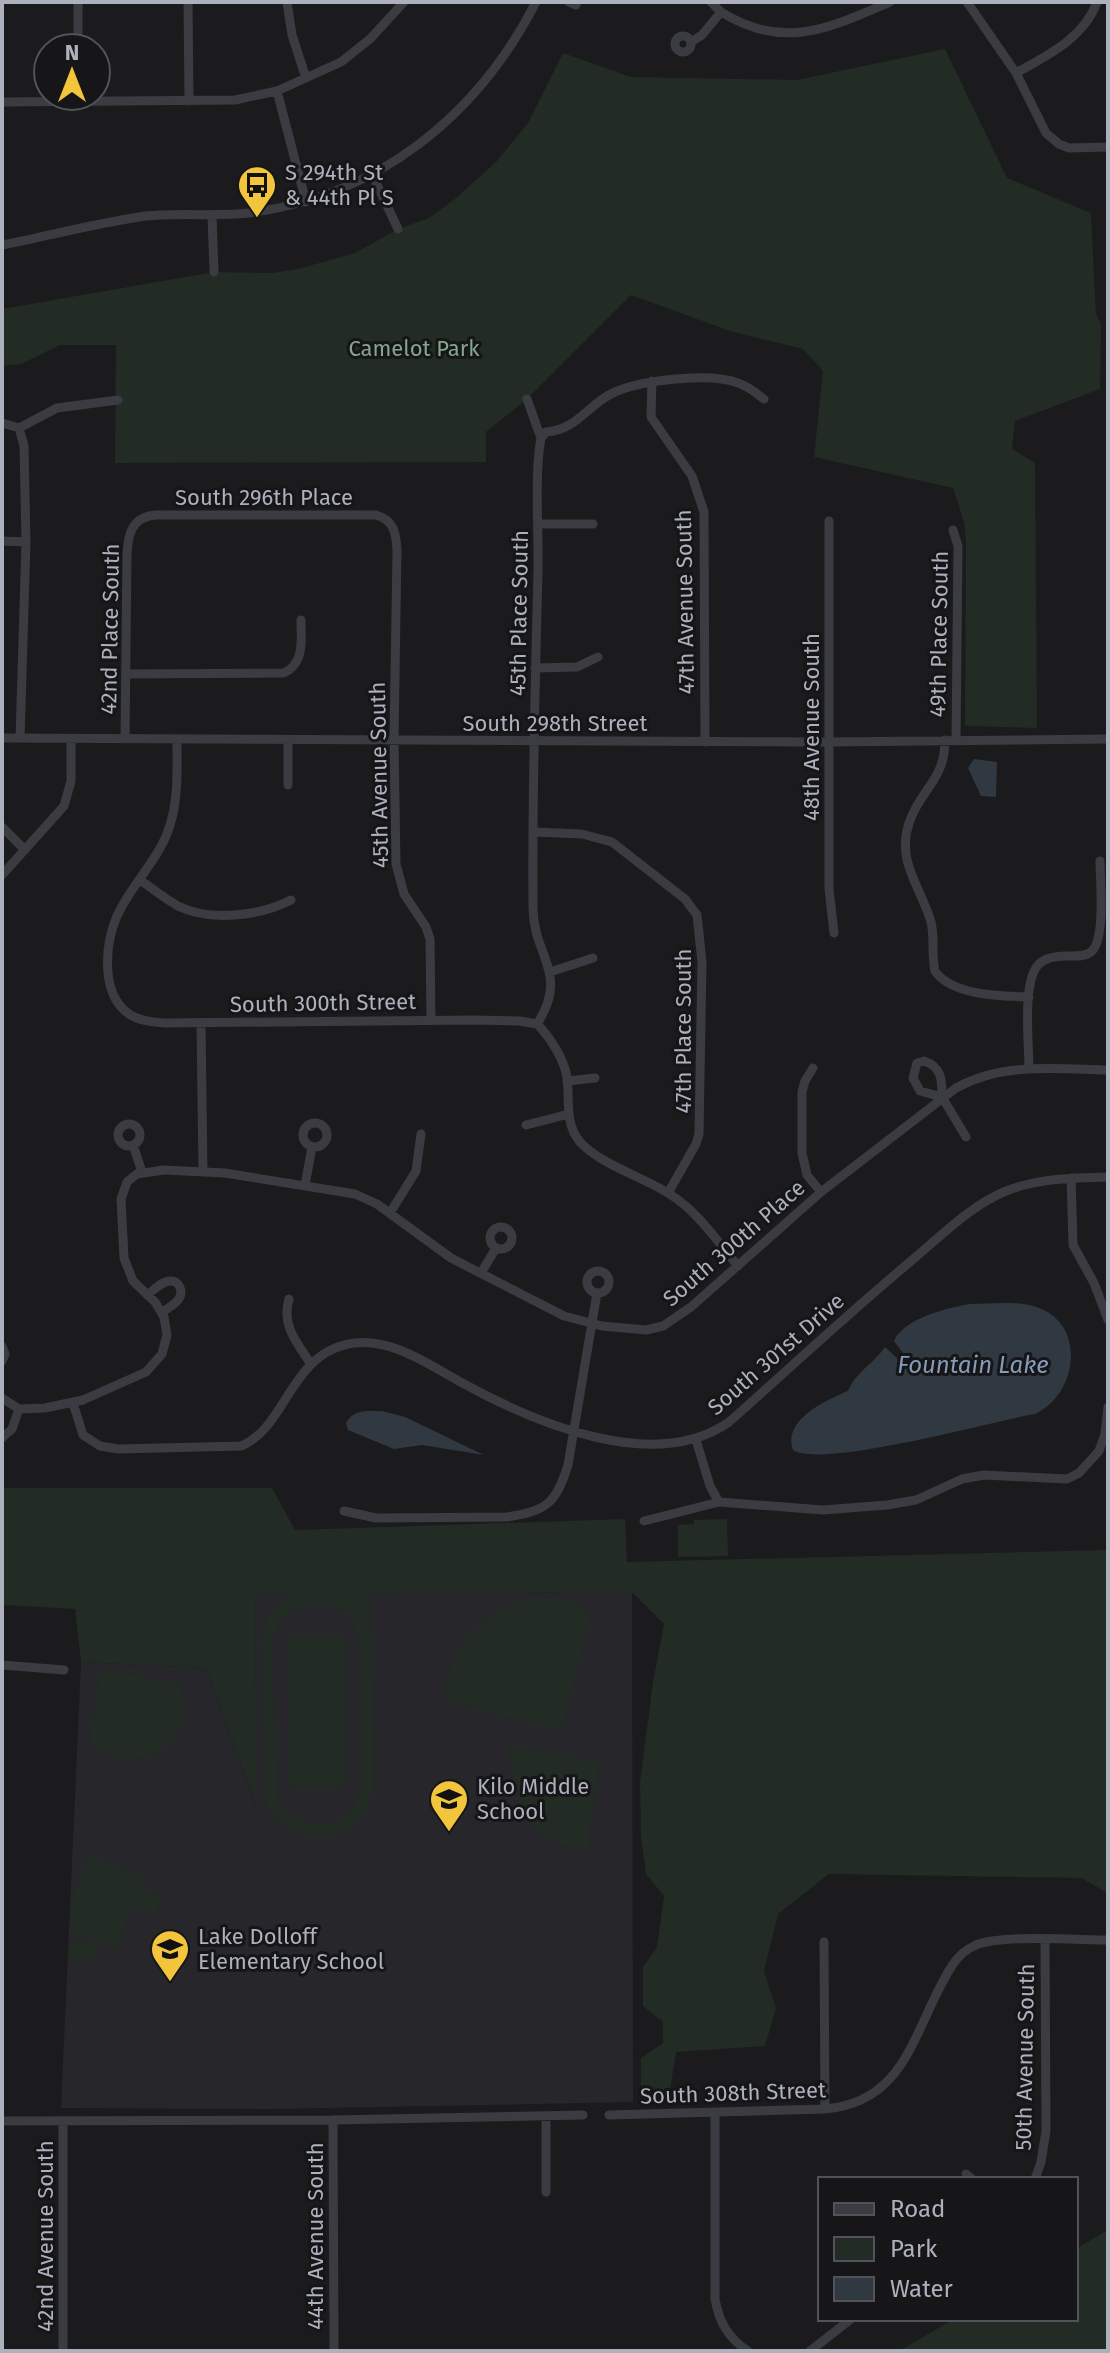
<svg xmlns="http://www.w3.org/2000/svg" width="1110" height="2353" viewBox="0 0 1110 2353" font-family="'Fira Sans',sans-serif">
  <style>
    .built { fill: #27262a }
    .green { fill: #222b24; fill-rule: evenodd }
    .water { fill: #303842 }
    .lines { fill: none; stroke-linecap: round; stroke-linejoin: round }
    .minor { stroke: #3b3c42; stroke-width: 9 }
    .labels { text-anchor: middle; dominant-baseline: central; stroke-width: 6; stroke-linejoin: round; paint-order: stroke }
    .poi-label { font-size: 22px; fill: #adb1bc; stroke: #161518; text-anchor: start }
    .park-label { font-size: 22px; fill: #84a789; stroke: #161518 }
    .street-label { font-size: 22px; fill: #adb1bc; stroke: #161518 }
    .water-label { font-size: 24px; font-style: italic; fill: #859bb7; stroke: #161518 }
  </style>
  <rect width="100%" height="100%" fill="#1b1b1d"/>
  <!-- built -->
  <path class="built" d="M632 1592 633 2102 274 2109 61 2108 81 1662 206 1668 256 1806 255 1593Z"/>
  <!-- green -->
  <path class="green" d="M945 49 1007 178 1091 213 1096 314 1101 325 1100 389 1015 421 1012 449 1035 463 1037 728 965 726 966 542 964 522 953 488 814 457 823 371 803 349 730 331 631 295 527 399 486 432V462L115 463 116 345H60L21 364 2 366V309L214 272 272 273 298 269 355 253 398 229 429 218 456 198 496 162 528 123 563 53 631 77 797 80Z
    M2 1488H272L295 1530 625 1519 627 1562 1108 1550V1893L1081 1878 829 1874 778 1914 764 1971 776 2008 765 2046 676 2052 669 2096 641 2088V2058L663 2043V2022L643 2006V1967L657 1947 664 1896 646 1874 641 1836 640 1782 653 1682 664 1624 632 1592 370 1593 374 1773 373 1793 365 1812 357 1823 343 1831 330 1837 313 1838 285 1829 269 1812 265 1800 261 1640C264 1616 276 1604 295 1593L255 1594 257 1808 206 1668 81 1662 75 1609 2 1605ZM324 1603C341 1609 354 1618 359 1636 359 1671 360 1707 360 1742 360 1760 363 1781 357 1798 343 1837 290 1829 277 1794L273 1645C276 1615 296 1603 324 1603Z
    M727 1519 728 1556 678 1557V1525L694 1524V1520Z
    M539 1597C562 1599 576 1597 591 1616L563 1726 556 1731 445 1700C445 1645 488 1605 539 1597Z
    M288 1637H345L347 1787 289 1788Z
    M106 1669 174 1683 183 1692 184 1722 172 1742 153 1756 122 1760 93 1746 91 1736 98 1676Z
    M509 1746 592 1760 599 1767 587 1851C577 1848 565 1847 556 1842 519 1825 510 1782 509 1746Z
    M89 1856 143 1876 141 1884 150 1887 149 1891 162 1896 155 1913 132 1906 117 1949 70 1931 71 1903Z
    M76 1940 90 1942 98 1950 99 1955 90 1960H74L71 1956V1944Z
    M1108 2230V2351H899L954 2319H1076V2249Z"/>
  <!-- water -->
  <path class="water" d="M974 759 997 762 996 797 981 796 968 768Z
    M970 1304C991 1304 1019 1300 1039 1308 1087 1326 1077 1395 1035 1414 993 1421 821 1469 793 1450 782 1420 826 1400 848 1391 856 1372 873 1364 885 1347L897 1358 900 1365 909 1364 911 1356 903 1353 894 1341C904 1318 947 1308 970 1304Z
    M382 1411 405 1417 484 1455 422 1445 394 1449 348 1430 346 1423C353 1409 368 1411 382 1411Z"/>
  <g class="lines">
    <!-- minor -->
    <path class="minor" d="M188 2 189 101
      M287 2 292 35 306 78
      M569 2 576 5
      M711 2 721 12
      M967 2 1016 73 1046 133 1059 144 1069 148 1108 147
      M675 44a8 8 0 1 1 16 0a8 8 0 1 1-16 0Z
      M691 42 702 35 721 12C784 51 829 28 890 2
      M78 48V2
      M1016 73C1048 55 1084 38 1097 2
      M277 91 306 202
      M2 102 235 100 277 91 341 62 370 39 404 2
      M372 174 398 229
      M212 216 214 272
      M2 245C48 236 93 224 139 217 176 212 212 217 249 213 378 196 477 117 536 2
      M652 381 651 417 692 476 704 512 705 742
      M527 399 541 438C534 476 539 532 538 573 535 684 532 796 533 908 533 956 570 973 537 1024
      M2 423 19 428 57 408 118 400
      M19 428 24 446 26 542 20 738
      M541 438 546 432C575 430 586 408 609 395 636 380 709 372 738 383 748 386 756 393 764 399
      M829 521V889L834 933
      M539 524H593
      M953 530 958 546 956 740
      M2 541 26 542
      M535 668 577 667 598 657
      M127 674 284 673C305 663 301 640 301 620
      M2 738 829 742 1108 739
      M125 739 127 555C128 533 132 517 156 515H376C394 520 396 533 397 550L394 740 396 864 404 894 426 927 430 939 431 1020
      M177 739C177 770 179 801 168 831 156 863 131 885 117 916 105 944 100 994 129 1014 139 1021 153 1022 165 1023L474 1020 520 1021 537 1024
      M945 740C945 781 920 789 909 823 896 862 921 887 931 922 935 938 931 955 935 971 952 996 1003 996 1029 997
      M288 785V740
      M2 827 25 850
      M534 832 582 834 612 842 685 899 697 915 702 962 699 1134 696 1144 668 1193
      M2 875 64 806 71 781V739
      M140 880C153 889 165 899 178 906 210 922 260 916 291 900
      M550 972 593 958
      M201 1023 203 1171
      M537 1024C550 1037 564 1059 567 1077 570 1099 564 1123 580 1142 601 1165 644 1177 671 1195 698 1212 717 1241 738 1266
      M924 1061C942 1067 942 1080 942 1097L920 1091 913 1078 917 1063Z
      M813 1068 805 1081 802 1092V1153L807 1175 821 1192
      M1029 1069C1029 1045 1022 983 1038 965 1045 957 1057 956 1067 956 1075 956 1084 957 1091 952 1106 940 1100 880 1100 861
      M567 1081 595 1078
      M942 1097 966 1137
      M303 1135a12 12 0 1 1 24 0a12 12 0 1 1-24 0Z
      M118 1135a11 11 0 1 1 22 0a11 11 0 1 1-22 0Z
      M526 1125 569 1114
      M133 1145 142 1172
      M1071 1178 1073 1245 1094 1283 1108 1320
      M305 1185 312 1147
      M390 1213 416 1171 421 1134
      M490 1238a11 11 0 1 1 22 0a11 11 0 1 1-22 0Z
      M587 1282a11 11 0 1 1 22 0a11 11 0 1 1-22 0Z
      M481 1273 496 1248
      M147 1295C153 1291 162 1281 170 1281 180 1280 184 1293 178 1300 174 1305 167 1309 162 1312
      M289 1299C281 1325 297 1343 311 1364
      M2 1346 5 1354 2 1361
      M2 1398 19 1409
      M73 1403 83 1435 100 1446 118 1449 241 1446C288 1427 289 1352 354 1343 394 1338 432 1367 466 1385 536 1423 655 1474 729 1422 791 1367 852 1310 917 1256 944 1233 972 1205 1006 1191 1039 1178 1073 1178 1108 1177
      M2 1438 12 1429 19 1409 45 1408 83 1400 146 1372 162 1354 167 1335 164 1317 155 1302 133 1281 124 1258 121 1199 127 1182 137 1174 164 1170 225 1173 355 1194 377 1204 451 1258 564 1316 602 1326 646 1330 663 1326 691 1307 821 1192 956 1088C1003 1062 1056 1069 1108 1070
      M696 1440 710 1486 719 1502
      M344 1511 376 1518 507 1517C546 1511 556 1504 568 1465L597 1293
      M644 1521 719 1502 823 1510 887 1505 916 1500 962 1479 984 1475 1067 1479 1079 1473 1099 1451 1105 1434 1108 1407
      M2 1665 64 1670
      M824 1942 825 2109
      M715 2113V2299C719 2322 728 2338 748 2351
      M609 2115 825 2109C901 2103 912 2039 942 1983 950 1968 958 1953 974 1946 998 1934 1077 1940 1108 1940
      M546 2116V2192
      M333 2120 334 2351
      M2 2121 333 2120 583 2115
      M63 2121V2351
      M966 2174 972 2179
      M1035 2179 1041 2162 1046 2131 1045 1940
      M810 2351 851 2319"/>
  </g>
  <!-- icons -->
  <defs>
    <g id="bus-pin" transform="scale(2)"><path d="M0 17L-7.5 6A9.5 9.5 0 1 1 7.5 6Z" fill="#f3c53c" stroke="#161518"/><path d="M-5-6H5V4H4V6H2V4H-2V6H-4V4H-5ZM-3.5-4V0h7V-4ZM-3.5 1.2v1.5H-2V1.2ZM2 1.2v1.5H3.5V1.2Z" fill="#111"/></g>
    <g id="school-pin" transform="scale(2)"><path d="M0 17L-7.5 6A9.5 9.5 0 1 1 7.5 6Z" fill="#f3c53c" stroke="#161518"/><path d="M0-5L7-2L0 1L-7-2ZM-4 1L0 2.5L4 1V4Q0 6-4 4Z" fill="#111"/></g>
  </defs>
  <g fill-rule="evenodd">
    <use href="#bus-pin" x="257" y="185"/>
    <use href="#school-pin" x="449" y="1799"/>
    <use href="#school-pin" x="170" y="1949"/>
  </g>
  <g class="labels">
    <!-- poi labels -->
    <g class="poi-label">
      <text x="285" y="172">S 294th St<tspan x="285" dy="25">&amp; 44th Pl S</tspan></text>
      <text x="477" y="1786">Kilo Middle<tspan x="477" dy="25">School</tspan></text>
      <text x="198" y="1936">Lake Dolloff<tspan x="198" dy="25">Elementary School</tspan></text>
    </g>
    <!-- park labels -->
    <g class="park-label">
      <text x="414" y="348">Camelot Park</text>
    </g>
    <!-- street labels -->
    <g class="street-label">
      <text x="264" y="497">South 296th Place</text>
      <text transform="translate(685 602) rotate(-91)">47th Avenue South</text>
      <text transform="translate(519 613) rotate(-89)">45th Place South</text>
      <text transform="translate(110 629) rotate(-89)">42nd Place South</text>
      <text transform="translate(939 634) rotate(-89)">49th Place South</text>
      <text x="555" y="723">South 298th Street</text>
      <text transform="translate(811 727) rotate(-90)">48th Avenue South</text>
      <text transform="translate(379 775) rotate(-91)">45th Avenue South</text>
      <text transform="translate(323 1003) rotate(-1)">South 300th Street</text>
      <text transform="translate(683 1031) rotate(-90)">47th Place South</text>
      <text transform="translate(734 1243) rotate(-41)">South 300th Place</text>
      <text transform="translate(776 1354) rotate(-41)">South 301st Drive</text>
      <text transform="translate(1025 2057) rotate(-89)">50th Avenue South</text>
      <text transform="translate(733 2093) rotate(-2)">South 308th Street</text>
      <text transform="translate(45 2236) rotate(-90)">42nd Avenue South</text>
      <text transform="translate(315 2236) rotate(-90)">44th Avenue South</text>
    </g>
    <!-- water labels -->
    <g class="water-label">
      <text x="973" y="1365">Fountain Lake</text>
    </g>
  </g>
  <!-- border -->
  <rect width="1110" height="2353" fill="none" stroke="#adb1bc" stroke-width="8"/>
  <!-- legend -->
  <rect x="818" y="2177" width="260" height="144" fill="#161518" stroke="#52535a" stroke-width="2"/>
  <rect x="834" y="2203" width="40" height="12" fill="#3b3c42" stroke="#52535a" stroke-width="2"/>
  <text x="890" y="2217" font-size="24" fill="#adb1bc">Road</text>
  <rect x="834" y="2237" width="40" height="24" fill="#222b24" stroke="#52535a" stroke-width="2"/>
  <text x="890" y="2257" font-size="24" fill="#adb1bc">Park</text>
  <rect x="834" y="2277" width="40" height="24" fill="#303842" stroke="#52535a" stroke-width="2"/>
  <text x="890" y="2297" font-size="24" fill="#adb1bc">Water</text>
  <!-- north arrow -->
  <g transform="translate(72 72)"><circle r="38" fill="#161518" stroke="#52535a" stroke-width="2"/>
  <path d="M0-6L14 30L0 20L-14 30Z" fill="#f3c53c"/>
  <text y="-12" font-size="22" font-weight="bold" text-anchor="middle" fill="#adb1bc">N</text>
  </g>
</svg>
